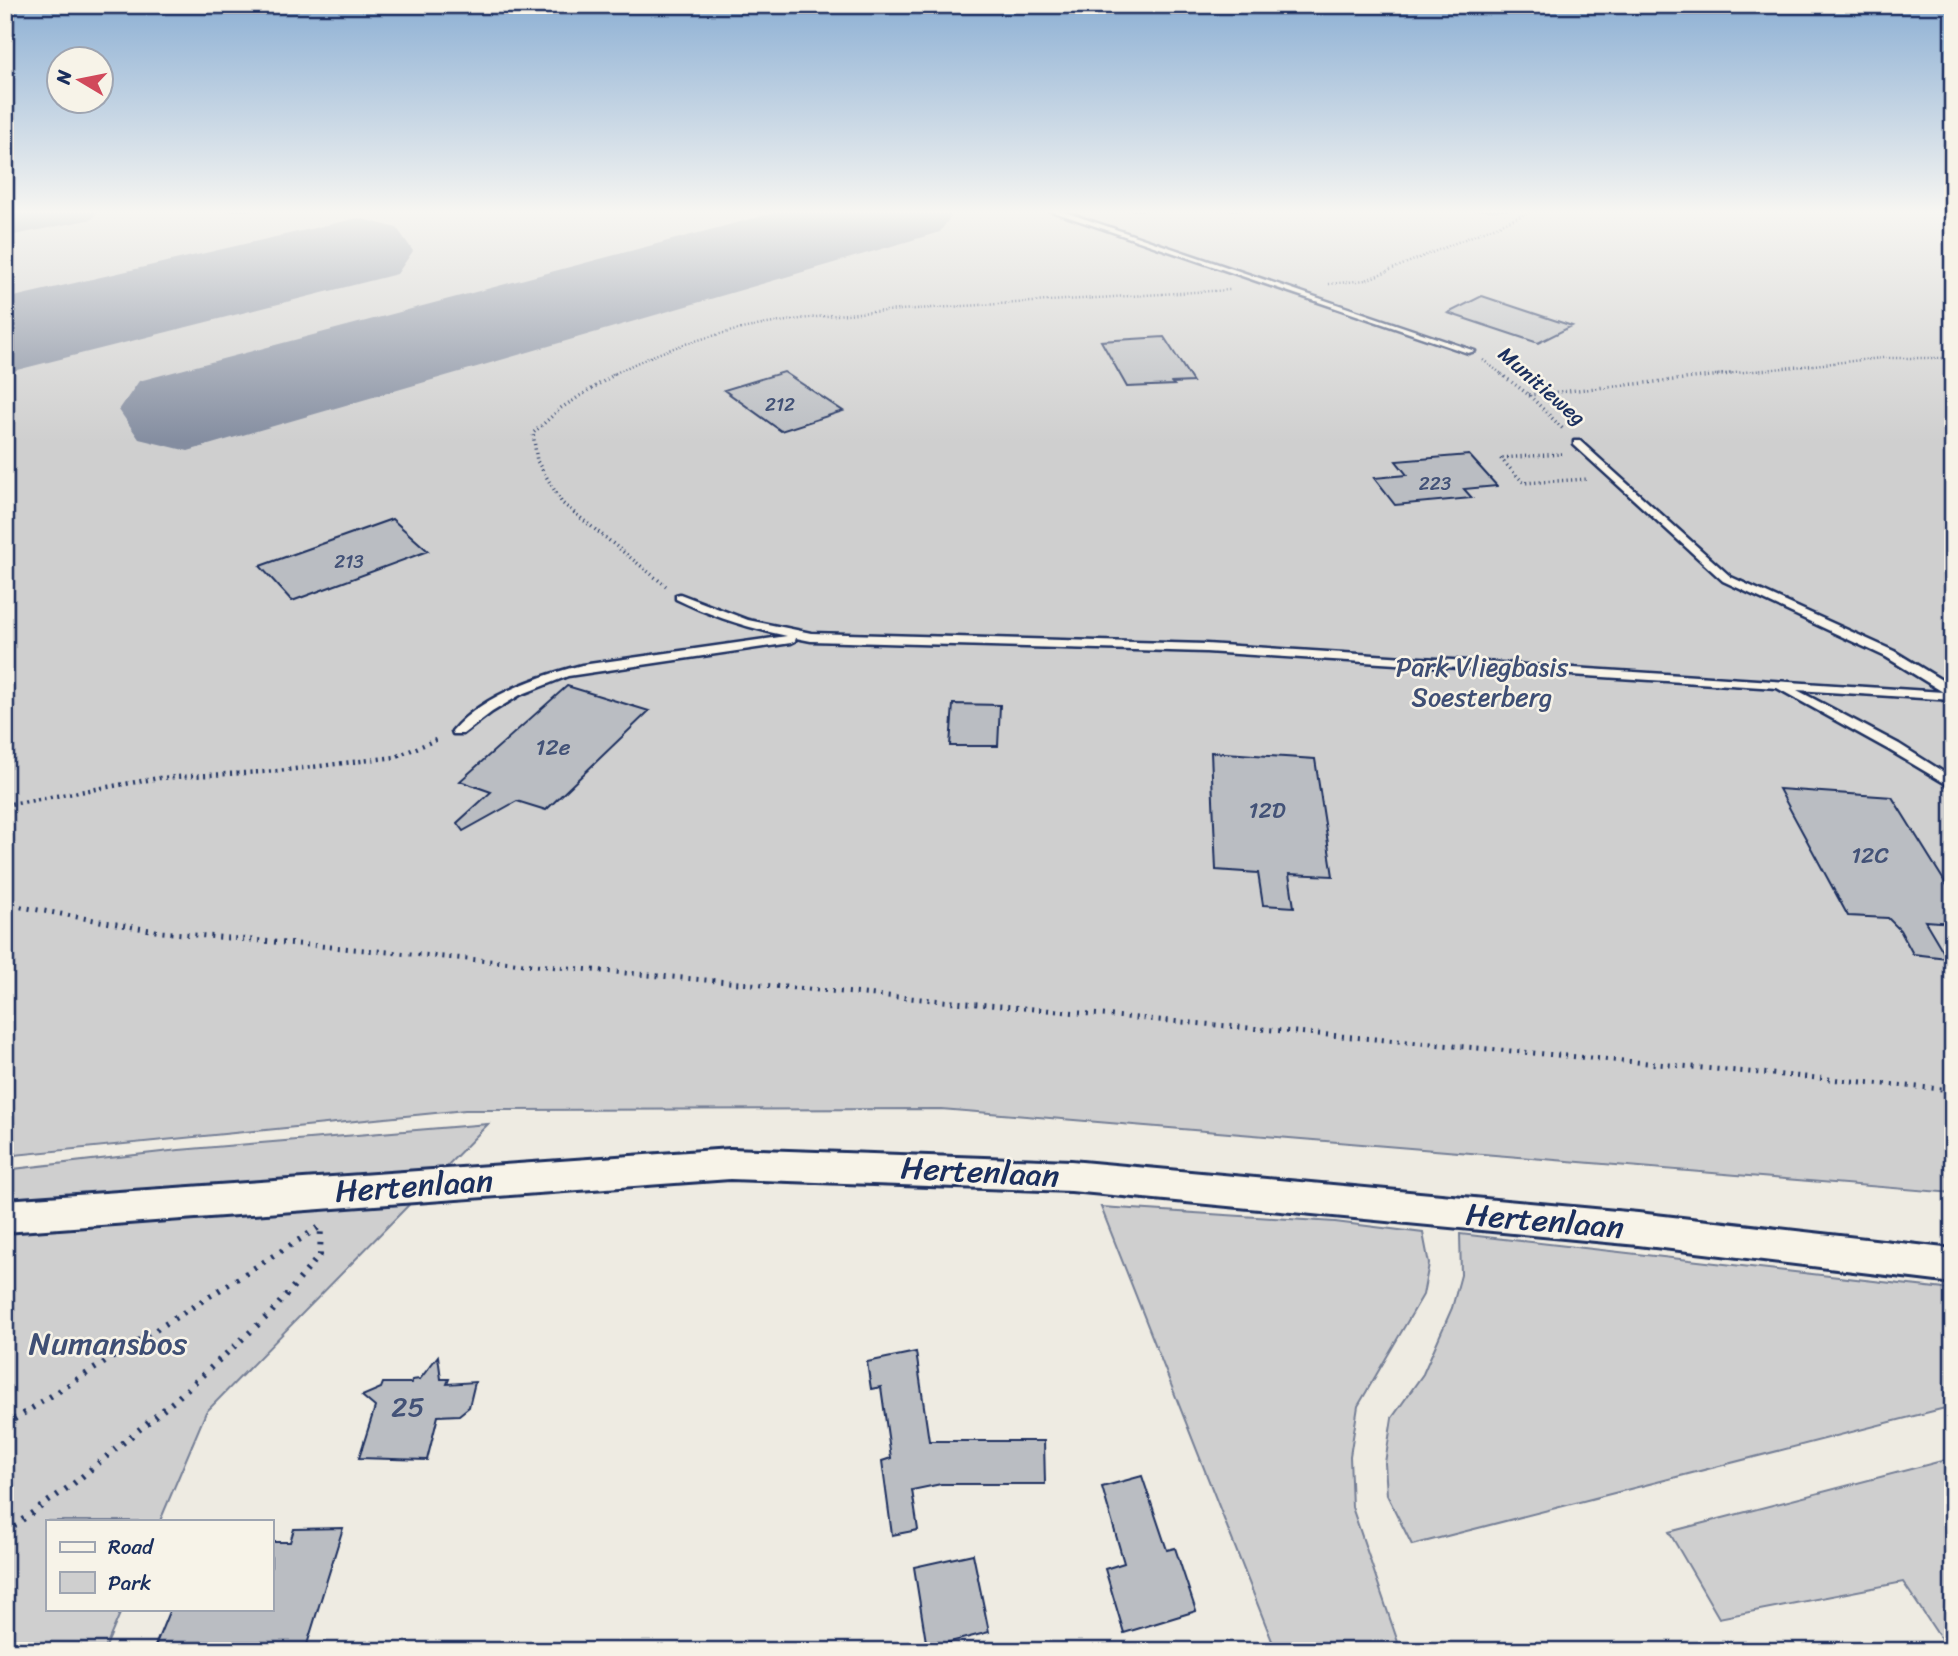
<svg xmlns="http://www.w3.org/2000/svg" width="1958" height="1656" viewBox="0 0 1958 1656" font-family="Sriracha,sans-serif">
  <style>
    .green { fill: #cfcfcf; stroke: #757f96; stroke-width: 2 }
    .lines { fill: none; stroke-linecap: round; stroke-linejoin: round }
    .taxiway { fill: #848da0; fill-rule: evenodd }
    .runway { fill: #848da0; fill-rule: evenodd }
    .building { fill: #babdc2; stroke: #1b2f5e; stroke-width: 2 }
    .lane-casing { stroke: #1b2f5e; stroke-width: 5 }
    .street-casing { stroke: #1b2f5e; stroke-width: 6 }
    .path-far4 { stroke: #1b2f5e; stroke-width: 2.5; stroke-dasharray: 1 2.5; stroke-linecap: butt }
    .path-far3 { stroke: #1b2f5e; stroke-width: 3.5; stroke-dasharray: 1 3.5; stroke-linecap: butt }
    .path-far2 { stroke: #1b2f5e; stroke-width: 4.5; stroke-dasharray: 2 4.5; stroke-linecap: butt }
    .path-far1 { stroke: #1b2f5e; stroke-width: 5; stroke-dasharray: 2 6; stroke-linecap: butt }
    .path { stroke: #1b2f5e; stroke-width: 6; stroke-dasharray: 2.5 8; stroke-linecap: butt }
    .lane { fill: #f7f3e8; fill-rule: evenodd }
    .street { fill: #f7f3e8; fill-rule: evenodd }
    .labels { text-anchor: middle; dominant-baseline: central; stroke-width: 5; stroke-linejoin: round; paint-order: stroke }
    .far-number-label { font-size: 19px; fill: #435277 }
    .far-street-label { font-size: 21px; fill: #1b2f5e; stroke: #f7f3e8 }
    .number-label { font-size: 23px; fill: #435277 }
    .park-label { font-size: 26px; fill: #3f4f75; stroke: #f7f3e8 }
    .near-number-label { font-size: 28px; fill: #435277 }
    .near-street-label { font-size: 32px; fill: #1b2f5e; stroke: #f7f3e8 }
    .near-park-label { font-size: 32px; fill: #3f4f75; stroke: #f7f3e8 }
  </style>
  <rect width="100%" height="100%" fill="#eeebe2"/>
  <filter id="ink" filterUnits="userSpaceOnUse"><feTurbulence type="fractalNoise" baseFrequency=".0143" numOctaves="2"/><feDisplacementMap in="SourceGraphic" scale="14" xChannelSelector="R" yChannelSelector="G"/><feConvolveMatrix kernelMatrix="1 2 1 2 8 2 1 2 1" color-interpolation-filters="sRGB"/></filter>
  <g filter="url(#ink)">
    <!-- green -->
    <path class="green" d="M5 210H1953V1193L941 1109 465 1110 5 1156Z
      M488 1124 206 1412 160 1521H47V1609H122L104 1651H5V1170L179 1150Z
      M1101 1207 1335 1222 1423 1233 1429 1264 1423 1295 1358 1406 1350 1456 1352 1507 1401 1651H1276Z
      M1460 1234 1953 1290V1406L1412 1545 1387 1495 1385 1463 1392 1418 1423 1374 1452 1308 1461 1275Z
      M1953 1458V1651H1949L1903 1582 1719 1618 1669 1532Z"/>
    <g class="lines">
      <!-- taxiway -->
      <path class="taxiway" d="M16 210H98L92 219 5 237V212Z"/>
      <!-- runway -->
      <path class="runway" d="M785 210H955L940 232 188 451 139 439 119 410 139 381Z
        M358 218 397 228 413 251 397 274 5 373V299Z"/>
    </g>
    <!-- building -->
    <path class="building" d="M1482 296 1572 326 1538 343 1448 313Z
      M1164 337 1193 382 1172 383 1174 385 1127 387 1101 341Z
      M784 372 843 411 781 431 724 390Z
      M1469 455 1497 486 1464 489 1472 498 1395 505 1374 478 1407 475 1396 461Z
      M392 519 428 551 292 601 260 566Z
      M567 686 649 711 546 810 517 801 463 831 457 823 491 792 460 781Z
      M953 704 1000 705 998 746H950Z
      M1211 752 1315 759 1333 876 1289 874 1294 907 1263 905 1258 873 1216 870Z
      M1779 789 1892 797 1953 895V923L1925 921 1947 958 1913 954 1900 930 1888 918 1848 916Z
      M916 1352 929 1441H1044L1045 1484H941L912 1490 918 1530 892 1535 882 1461 891 1458 881 1387 871 1389 867 1362Z
      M438 1356 441 1379H449L447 1384 475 1382 469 1407 459 1415 438 1416 427 1460 359 1458 375 1407 362 1396 381 1388 383 1383H411L412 1380 420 1379Z
      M1142 1476 1167 1550 1175 1548 1196 1611 1124 1633 1105 1569 1124 1563 1102 1487Z
      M343 1528 305 1651H153L170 1609H271V1542H290L294 1529Z
      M973 1554 989 1632 927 1648 914 1567Z"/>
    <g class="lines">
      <!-- lane casing -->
      <g class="lane-casing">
        <path id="lane" d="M1048 210H1059L1475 351 1468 353Z
          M1574 441H1580L1731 577 1894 651 1953 687V700L1797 690 1899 744 1953 778V788L1889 750 1777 688 1206 652 811 641 796 638 795 641 791 643 568 676 520 695 492 712 463 734H453L452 731C481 696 539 676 582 665L787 636C748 628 711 616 676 599V595L680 594 748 620 811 633 1206 644 1943 692 1886 657 1723 581 1574 445Z"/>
      </g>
      <!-- street casing -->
      <g class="street-casing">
        <path id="street" d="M730 1149 1071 1161 1638 1213 1953 1249V1283L1638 1245 1071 1191 730 1179 5 1232V1200Z"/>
      </g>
      <!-- path-far4 -->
      <path class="path-far4" d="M1329 284 1366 280 1535 210
        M1483 360 1503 375
        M612 375C723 316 842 314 964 306 1053 301 1141 295 1230 290
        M1715 375 1882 358H1953"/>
      <!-- path-far3 -->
      <path class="path-far3" d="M615 374 561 408 533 433 537 461 562 503 666 586
        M1501 374 1529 395 1564 430
        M1529 395 1732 374
        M1562 454 1500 458 1524 483 1588 479"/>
      <!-- path-far2 -->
      <path class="path-far2" d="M5 805 159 778 278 771 395 757 438 739"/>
      <!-- path-far1 -->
      <path class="path-far1" d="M5 904 161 932 1953 1090"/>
      <!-- path -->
      <path class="path" d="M5 1425 321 1226
        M5 1532 73 1484 174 1401 271 1313 320 1255 321 1226"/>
      <!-- lane -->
      <use href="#lane" class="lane"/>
      <!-- street -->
      <use href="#street" class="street"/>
    </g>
  </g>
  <!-- sky -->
  <linearGradient id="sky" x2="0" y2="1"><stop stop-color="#8db0d4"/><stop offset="0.48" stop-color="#f7f6f2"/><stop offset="1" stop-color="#f7f6f2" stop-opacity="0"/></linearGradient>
  <rect width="1958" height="442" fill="url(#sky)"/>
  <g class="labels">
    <!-- far-number labels -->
    <g class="far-number-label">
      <text x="780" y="404">212</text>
      <text x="1435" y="483">223</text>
      <text x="349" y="561">213</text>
    </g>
    <!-- far-street labels -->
    <g class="far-street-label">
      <text transform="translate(1542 386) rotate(41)">Munitieweg</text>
    </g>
    <!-- number labels -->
    <g class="number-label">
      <text x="553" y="747">12e</text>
      <text x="1267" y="810">12D</text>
      <text x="1870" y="855">12C</text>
    </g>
    <!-- park labels -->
    <g class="park-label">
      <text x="1482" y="667">Park Vliegbasis<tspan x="1482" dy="30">Soesterberg</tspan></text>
    </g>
    <!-- near-number labels -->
    <g class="near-number-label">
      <text x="408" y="1406">25</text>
    </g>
    <!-- near-street labels -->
    <g class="near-street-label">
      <text transform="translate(980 1172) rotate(3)">Hertenlaan</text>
      <text transform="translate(414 1186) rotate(-4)">Hertenlaan</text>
      <text transform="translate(1545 1221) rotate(5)">Hertenlaan</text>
    </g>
    <!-- near-park labels -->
    <g class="near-park-label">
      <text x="108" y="1343">Numansbos</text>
    </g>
  </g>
  <!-- margin -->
  <rect width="1958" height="1656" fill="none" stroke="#f7f3e8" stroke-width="28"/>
  <rect x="14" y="14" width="1930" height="1628" fill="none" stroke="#1b2f5e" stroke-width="2.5" filter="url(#ink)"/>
  <!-- legend -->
  <rect x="46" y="1520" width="228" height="91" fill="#f7f3e8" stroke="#9fa5b1" stroke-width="2"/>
  <rect x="60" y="1542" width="35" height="10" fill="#f7f3e8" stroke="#9fa5b1" stroke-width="2"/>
  <text x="108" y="1554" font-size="21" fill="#1b2f5e">Road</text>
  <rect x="60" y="1572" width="35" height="21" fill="#cfcfcf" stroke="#9fa5b1" stroke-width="2"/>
  <text x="108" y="1590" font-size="21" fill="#1b2f5e">Park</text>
  <!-- north arrow -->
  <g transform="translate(80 80) rotate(280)"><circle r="33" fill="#f7f3e8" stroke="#9fa5b1" stroke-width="2"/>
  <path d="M0-5L12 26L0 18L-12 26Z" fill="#d1495b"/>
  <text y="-10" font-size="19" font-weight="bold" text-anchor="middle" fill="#1b2f5e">N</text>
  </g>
</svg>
